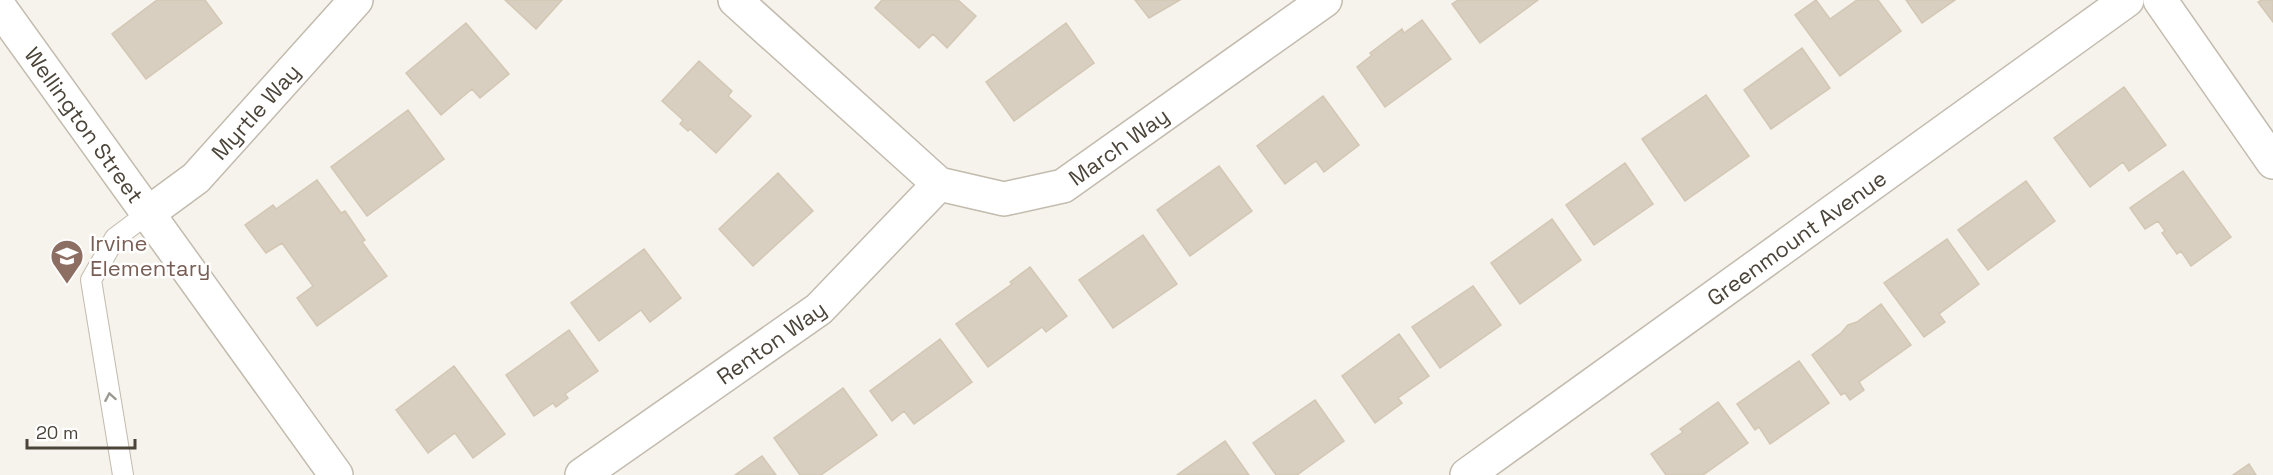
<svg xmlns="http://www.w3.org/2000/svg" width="2273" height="475" viewBox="0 0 2273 475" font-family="'Space Grotesk',sans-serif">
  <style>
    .building { fill: #d8cfc1; stroke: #d3c7b4; stroke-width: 1.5 }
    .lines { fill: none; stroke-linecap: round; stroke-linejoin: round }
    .service-casing { stroke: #c2bbae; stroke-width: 22 }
    .minor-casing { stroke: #c2bbae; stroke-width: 36 }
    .tertiary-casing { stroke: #c2bbae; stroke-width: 36 }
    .service { stroke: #fff; stroke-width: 20 }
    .minor { stroke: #fff; stroke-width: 33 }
    .tertiary { stroke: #fff; stroke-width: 33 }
    .oneway { stroke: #9c9892 }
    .labels { text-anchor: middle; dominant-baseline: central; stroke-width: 5; stroke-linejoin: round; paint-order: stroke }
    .street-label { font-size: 22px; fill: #4b4439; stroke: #fff }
    .education-label { font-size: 22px; fill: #785e54; stroke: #fff; text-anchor: start }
  </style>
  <rect width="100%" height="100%" fill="#f6f3ec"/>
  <!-- building -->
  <path class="building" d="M157 0H205L222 23 146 79 112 34Z
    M505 0H562L536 29Z
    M882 0H958L976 16 947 48 933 34 919 48 875 8Z
    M1135 0H1180L1149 18Z
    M1458 0H1538L1480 43 1452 4Z
    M1816 0 1830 19 1857 0H1878L1901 31 1840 76 1795 15Z
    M1906 0H1955L1922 23Z
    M2262 0H2273V22L2258 2Z
    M1422 20 1451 59 1385 107 1357 67 1372 55 1370 53 1402 29 1404 33Z
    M466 23 509 74 480 98 472 89 441 115 406 73Z
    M1066 23 1094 63 1014 121 986 82Z
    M1802 48 1830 88 1771 129 1744 90Z
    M699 61 732 91 728 96 751 116 716 153 690 129 688 131 680 124 683 120 662 101Z
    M2124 87 2166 145 2129 171 2123 162 2090 187 2054 138Z
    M1706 95 1749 156 1685 201 1642 139Z
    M1323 96 1359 145 1324 172 1316 161 1285 184 1257 146Z
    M408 110 444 159 367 216 331 167Z
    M1625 163 1653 204 1594 245 1566 205Z
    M1219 166 1252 211 1190 256 1157 210Z
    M2183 171 2231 237 2191 266 2181 251 2177 254 2162 233 2165 231 2158 221 2145 229 2130 208Z
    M778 173 813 211 753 266 719 229Z
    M317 180 341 213 345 211 365 240 362 242 387 276 317 326 297 298 313 286 282 243 266 253 245 225 273 205 276 209Z
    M2026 181 2055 221 1988 270 1958 230Z
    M1552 219 1581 260 1520 304 1491 263Z
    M1143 235 1177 284 1113 328 1079 280Z
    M1947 239 1979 284 1939 314 1945 322 1924 337 1884 283Z
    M644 249 681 298 650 322 641 310 599 341 571 303Z
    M1030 267 1067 316 1046 332 1042 327 988 367 956 324 1012 284 1010 282Z
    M1473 286 1501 325 1440 368 1412 327Z
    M1881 304 1911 345 1859 382 1864 390 1850 400 1845 393 1841 395 1812 355 1841 333 1848 325 1857 322Z
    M569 330 598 371 565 394 568 398 556 407 553 403 534 416 506 375Z
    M1399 334 1429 376 1398 398 1402 403 1375 423 1342 376Z
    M940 339 972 382 914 424 904 411 892 421 870 391Z
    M1799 361 1829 403 1770 444 1759 427 1755 430 1737 404Z
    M454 366 505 434 473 458 455 433 428 453 396 410Z
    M843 388 877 435 821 475H800L774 438Z
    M1315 400 1344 441 1297 475H1276L1253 443Z
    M1718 402 1748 443 1703 475H1666L1651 454 1683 432 1680 429Z
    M1225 441 1249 475H1177Z
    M762 456 776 475H735Z
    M2249 464 2256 475H2233Z"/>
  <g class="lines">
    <!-- service casing -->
    <g class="service-casing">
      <path id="service" d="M123 475 91 280 115 238 147 214"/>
    </g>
    <!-- minor casing -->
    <g class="minor-casing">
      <g id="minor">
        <path id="s1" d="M735 0 939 184 1004 199 1063 186 1325 0"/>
        <path d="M2160 0 2273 162"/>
        <path id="s2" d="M147 214 196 178 356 0"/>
        <path id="s3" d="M582 475 819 309 939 184"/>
      </g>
    </g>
    <!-- tertiary casing -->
    <g class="tertiary-casing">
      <g id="tertiary">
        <path id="s4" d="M0 8 336 475"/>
        <path id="s5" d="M1467 475 2127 0"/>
      </g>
    </g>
    <!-- service -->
    <use href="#service" class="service"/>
    <!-- minor -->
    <use href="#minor" class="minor"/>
    <!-- tertiary -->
    <use href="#tertiary" class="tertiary"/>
  </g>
  <!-- one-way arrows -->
  <defs><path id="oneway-chevron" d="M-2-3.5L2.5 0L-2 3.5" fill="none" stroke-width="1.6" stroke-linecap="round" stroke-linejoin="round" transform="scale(1.5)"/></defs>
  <use class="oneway" href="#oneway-chevron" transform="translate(110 397) rotate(-100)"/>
  <!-- icons -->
  <defs>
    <g id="school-pin" transform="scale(1.725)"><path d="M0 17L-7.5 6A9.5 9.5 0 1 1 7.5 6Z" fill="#8d6e63" stroke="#fff"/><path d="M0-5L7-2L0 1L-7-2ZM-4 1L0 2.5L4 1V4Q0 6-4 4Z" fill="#fff"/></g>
  </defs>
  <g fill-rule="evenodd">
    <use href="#school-pin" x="67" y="256"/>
  </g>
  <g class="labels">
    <!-- street labels -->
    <g class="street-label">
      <text stroke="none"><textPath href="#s2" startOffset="150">Myrtle Way</textPath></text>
      <text stroke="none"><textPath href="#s4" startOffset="144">Wellington Street</textPath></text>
      <text stroke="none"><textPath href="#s1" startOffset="470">March Way</textPath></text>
      <text stroke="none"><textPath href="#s5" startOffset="406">Greenmount Avenue</textPath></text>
      <text stroke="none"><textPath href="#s3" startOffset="231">Renton Way</textPath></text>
    </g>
    <!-- education labels -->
    <g class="education-label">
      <text x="90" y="243">Irvine<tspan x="90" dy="25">Elementary</tspan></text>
    </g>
  </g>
  <!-- scale -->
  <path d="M27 439v9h108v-9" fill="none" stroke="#4b4439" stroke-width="3"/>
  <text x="36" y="439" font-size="18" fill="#4b4439" stroke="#ffffff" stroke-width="4.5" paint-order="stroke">20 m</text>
</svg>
